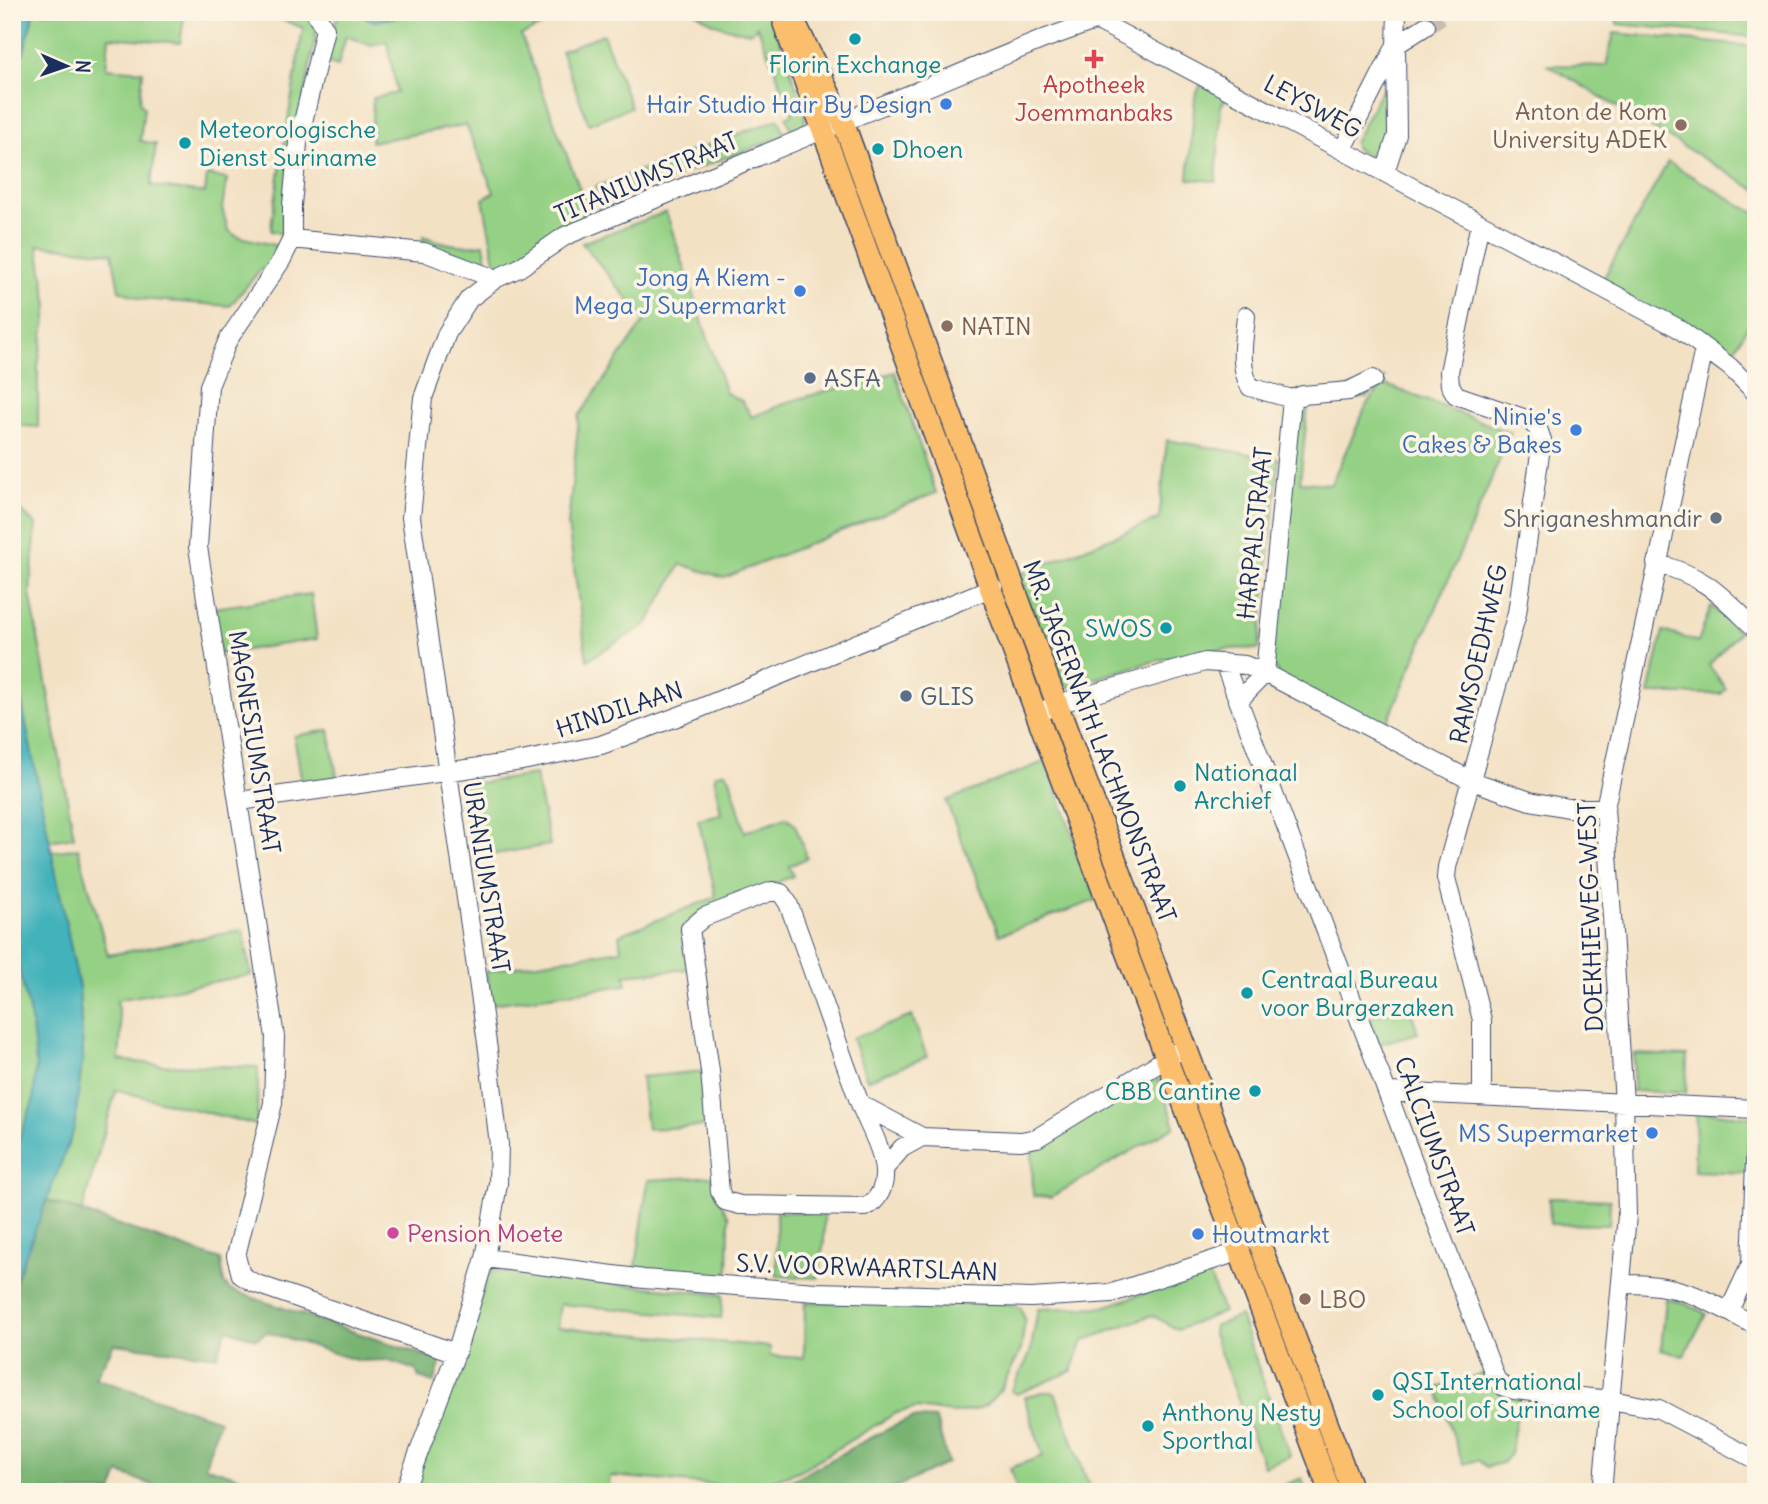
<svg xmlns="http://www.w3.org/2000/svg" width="1768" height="1504" viewBox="0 0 1768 1504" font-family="Delius,sans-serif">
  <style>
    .green { fill: #95d185; stroke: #588072; stroke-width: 2 }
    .forest { fill: #78b372; stroke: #4a7168; stroke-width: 2 }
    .water { fill: #42b2bb; stroke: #2e708c; stroke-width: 2 }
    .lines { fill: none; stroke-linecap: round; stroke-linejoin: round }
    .minor-tunnel { stroke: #c8bdb0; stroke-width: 18; stroke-dasharray: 18 9; stroke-linecap: butt }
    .minor-casing { stroke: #3b4a6d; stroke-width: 20 }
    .major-casing { stroke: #3b4a6d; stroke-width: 24 }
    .minor { stroke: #fff; stroke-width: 18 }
    .major { stroke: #fabe6d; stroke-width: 21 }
    .culture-dot { fill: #0f9aa8; stroke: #fcf5e5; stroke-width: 2.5 }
    .health-dot { fill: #e0444e; stroke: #fcf5e5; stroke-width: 2.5 }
    .shop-dot { fill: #3f7fe0; stroke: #fcf5e5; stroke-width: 2.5 }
    .education-dot { fill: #8d6e63; stroke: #fcf5e5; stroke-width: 2.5 }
    .service-dot { fill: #5c6f8a; stroke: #fcf5e5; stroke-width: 2.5 }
    .worship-dot { fill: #6b7280; stroke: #fcf5e5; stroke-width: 2.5 }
    .hotel-dot { fill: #d1479c; stroke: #fcf5e5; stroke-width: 2.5 }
    .labels { text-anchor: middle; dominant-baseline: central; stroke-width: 7; stroke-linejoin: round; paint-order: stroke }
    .culture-label { font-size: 24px; fill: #0d838f; stroke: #fcf5e5; text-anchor: start }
    .health-label { font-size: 24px; fill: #be3a42; stroke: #fcf5e5 }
    .shop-label { font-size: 24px; fill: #366cbe; stroke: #fcf5e5; text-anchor: end }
    .street-label { font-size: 24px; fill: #1b2f5e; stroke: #fcf5e5 }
    .education-label { font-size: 24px; fill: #785e54; stroke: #fcf5e5; text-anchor: start }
    .service-label { font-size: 24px; fill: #4e5e75; stroke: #fcf5e5; text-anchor: start }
    .worship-label { font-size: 24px; fill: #5b616d; stroke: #fcf5e5; text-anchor: end }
    .hotel-label { font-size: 24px; fill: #b23c85; stroke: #fcf5e5; text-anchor: start }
  </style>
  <rect width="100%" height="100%" fill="#fcf5e5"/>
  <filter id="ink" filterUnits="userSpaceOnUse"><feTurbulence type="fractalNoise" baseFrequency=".0143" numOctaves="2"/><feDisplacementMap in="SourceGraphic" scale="14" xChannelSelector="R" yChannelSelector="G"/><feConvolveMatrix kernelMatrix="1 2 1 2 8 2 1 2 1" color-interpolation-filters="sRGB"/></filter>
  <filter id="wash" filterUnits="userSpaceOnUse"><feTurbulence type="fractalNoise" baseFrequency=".00686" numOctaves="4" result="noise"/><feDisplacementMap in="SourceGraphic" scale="28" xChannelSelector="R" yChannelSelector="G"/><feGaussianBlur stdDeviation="1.57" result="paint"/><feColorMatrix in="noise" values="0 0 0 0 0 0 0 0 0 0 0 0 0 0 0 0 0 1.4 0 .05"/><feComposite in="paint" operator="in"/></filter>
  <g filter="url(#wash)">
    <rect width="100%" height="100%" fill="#f3e1c4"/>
    <!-- green -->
    <path class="green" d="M34 12H185L180 43 109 37 106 68 143 71 140 102 144 108 140 141 156 144 151 186 205 193 207 175 227 179 222 208 228 230 236 236 282 247 268 272 261 269 230 306 141 299 119 290 112 253 38 245 48 306 38 366V427L12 425V61L23 54Z
      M262 12H305L317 29 283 212V234L271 231 272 219 303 28Z
      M338 12H350L375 21 425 12H573L521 35 590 216 557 231 525 255 497 271 483 199 494 192 466 125 371 142 373 98 397 93 387 42 370 45 346 36 338 66 326 62Z
      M696 12H770L805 111V126L801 130 792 131 786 117 793 114 757 26 752 32C733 31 711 25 696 12Z
      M1616 12H1756V37L1617 24Z
      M1614 33 1756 47V190L1548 65 1606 66Z
      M603 34 631 107 589 124 561 51Z
      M1386 81 1392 82 1391 141 1381 156 1373 158 1356 149 1354 143Z
      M1201 84 1227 97 1221 106 1216 181 1188 179 1195 97Z
      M779 119 785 136 603 203 595 187Z
      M1668 162 1756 214V312L1728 361 1602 281Z
      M666 212 726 393 742 401 752 417 791 401 895 372 936 493 724 578 681 564 647 624 587 660 568 525 579 416 645 320 582 243Z
      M423 236C445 244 461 248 484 244L489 272 423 248Z
      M1384 378 1367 397 1308 404 1300 482 1331 484 1368 402 1384 384 1511 433 1385 728 1278 674 1270 660 1300 402Z
      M1167 440 1279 459 1259 649C1191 644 1127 670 1062 689L1017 575 1159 519Z
      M12 450 16 506 36 525 30 593 74 837 48 841 12 654Z
      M311 594 317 639 220 654 213 608Z
      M1711 606 1739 632 1709 665 1726 689 1721 694H1649L1663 631 1698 642Z
      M1053 716 1116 885 1114 886 1048 721Z
      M329 730 338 784 303 789 294 736Z
      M1046 761 1096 898 1094 901 999 935 946 801Z
      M725 772 730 778 745 832 786 817 795 824 807 858 789 866 793 876 697 915 682 932 688 969 625 975 627 985 491 1004 486 971 621 950 619 935 716 897 698 819 721 814 714 775Z
      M535 775 550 845 476 857 463 785Z
      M78 848 108 955 243 930 251 975 117 1000 121 1031 119 1060 162 1065 258 1067 257 1125 116 1090 82 1212 46 1200 74 1129 83 1054 79 988 50 852Z
      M12 940C24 991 44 1048 33 1101 29 1120 19 1139 12 1157Z
      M1409 1004 1418 1033 1378 1044 1370 1017Z
      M912 1016 927 1057 867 1080 852 1038Z
      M1634 1054 1687 1056 1686 1093 1633 1091Z
      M704 1071 709 1126 647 1129 641 1077Z
      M1150 1079 1159 1080 1175 1126 1051 1197 1033 1196 1032 1148Z
      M1696 1111 1751 1117V1173L1694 1171Z
      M713 1176 718 1198 729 1217 728 1277 635 1274 648 1180Z
      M1549 1198 1610 1200 1609 1225 1550 1224Z
      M776 1212H824V1241L818 1278 777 1276Z
      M495 1271 723 1295 721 1318 560 1304 557 1327 770 1347V1356L804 1358 805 1302 1006 1303 1021 1308 1025 1320 1021 1350 1001 1389 988 1404 975 1410 953 1413 917 1408 896 1413 801 1470 751 1488 610 1476 608 1492H410L489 1274Z
      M1208 1271 1223 1312 1178 1330 1152 1315 1083 1341 1072 1371 1017 1394 1011 1391 1030 1354 1038 1309 1104 1307Z
      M1666 1299 1686 1303 1706 1314 1684 1356 1661 1350Z
      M1240 1316 1290 1456 1264 1466 1213 1334 1214 1326Z
      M1487 1372 1520 1397 1510 1454 1502 1463 1486 1467 1478 1460 1463 1464 1437 1388Z
      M1043 1392H1053L1056 1395 1091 1492H1018L1010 1468 1043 1456 1024 1397Z
      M1302 1478 1306 1492H1267Z"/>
    <!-- forest -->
    <path class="forest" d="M46 1200 221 1260 224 1283 230 1290 441 1361 434 1383 419 1378 416 1370 386 1360 359 1361 267 1332 256 1339 227 1329 217 1356 114 1344 95 1378 219 1420 205 1466 239 1477 234 1492H173L119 1473 112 1492H12V1290Z
      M913 1418 936 1419 948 1463 886 1492H766C817 1471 862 1438 913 1418Z"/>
    <!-- water -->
    <path class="water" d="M12 12H34L23 54 12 61Z
      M350 12H425L375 21Z
      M12 654 79 988 83 1054 74 1129 12 1290V1157L33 1102 36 1065 32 1024 12 940Z"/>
  </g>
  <g filter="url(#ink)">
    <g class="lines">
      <!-- minor-tunnel -->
      <path class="minor-tunnel" d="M1426 26 1446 12"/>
      <!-- minor casing -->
      <g class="minor-casing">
        <path id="minor" d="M315 12 325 29 298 143 292 205V239L281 261 228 340 209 386 198 547 275 1037 273 1103 236 1256 241 1275 254 1283 456 1353
          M1081 12 1678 328 1730 367 1756 393
          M1343 149 1396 45 1397 12
          M1385 172 1397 135 1396 45 1426 26
          M1480 223 1449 372 1450 385 1456 395 1529 420 1538 429 1542 440 1517 613 1447 867 1446 878 1482 1020V1096
          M292 239 424 252 495 279 519 268 565 236 1044 39 1097 20
          M1246 316C1244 340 1238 365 1250 387L1292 399 1303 395 1349 391 1373 379
          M1656 563C1708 578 1718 593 1756 629
          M1224 663 1496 1379 1504 1387 1514 1390 1611 1400 1659 1409 1756 1460
          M1239 700 1265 673 1292 399
          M1037 714 1057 704 1205 662 1245 665 1265 673 1472 781 1530 801 1568 808H1605
          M240 801 522 761 601 745 698 709 993 587
          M772 891 781 893 788 903C813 969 834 1035 859 1101 867 1124 883 1147 884 1172 885 1186 879 1201 865 1207L740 1205 725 1201 720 1192 710 1071 690 929 704 917Z
          M1389 1092 1756 1109
          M860 1104 922 1137 1021 1141 1037 1138 1177 1052
          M884 1169 902 1148 922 1137
          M485 1258 644 1279 816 1292 1031 1298 1112 1293 1241 1251
          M1623 1284C1682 1283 1705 1299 1756 1326
          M1729 1311 1751 1264 1756 1138
          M404 1492 456 1353 485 1258 498 1184 499 1145 488 1050 411 517 423 398 447 333 469 299 495 279
          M1602 1492 1627 1215 1624 1103 1605 808 1704 349"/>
      </g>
      <!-- major casing -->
      <g class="major-casing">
        <path id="major" d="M790 12 843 122 1057 704 1353 1492
          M784 24 1034 707 1330 1492"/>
      </g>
      <!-- minor -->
      <use href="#minor" class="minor"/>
      <!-- major -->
      <use href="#major" class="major"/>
    </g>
  </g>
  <!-- markers -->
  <g class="culture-dot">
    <circle cx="855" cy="39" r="7"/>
    <circle cx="185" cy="143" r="7"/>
    <circle cx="878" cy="149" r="7"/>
    <circle cx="1166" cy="628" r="7"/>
    <circle cx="1180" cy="786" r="7"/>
    <circle cx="1247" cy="993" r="7"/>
    <circle cx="1255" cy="1091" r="7"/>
    <circle cx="1378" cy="1395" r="7"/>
    <circle cx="1148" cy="1426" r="7"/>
  </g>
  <path class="health-dot" d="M1090.5 48.5h7v7h7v7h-7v7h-7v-7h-7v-7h7z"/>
  <g class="shop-dot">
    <circle cx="946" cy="104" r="7"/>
    <circle cx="800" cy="291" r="7"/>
    <circle cx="1576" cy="430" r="7"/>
    <circle cx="1652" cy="1133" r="7"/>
    <circle cx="1198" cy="1234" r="7"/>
  </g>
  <g class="education-dot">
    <circle cx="1681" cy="125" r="7"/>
    <circle cx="947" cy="326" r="7"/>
    <circle cx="1305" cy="1299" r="7"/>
  </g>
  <g class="service-dot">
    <circle cx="810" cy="378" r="7"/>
    <circle cx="906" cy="696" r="7"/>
  </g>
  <circle class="worship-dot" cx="1716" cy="518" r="7"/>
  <circle class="hotel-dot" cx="393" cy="1233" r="7"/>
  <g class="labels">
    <!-- culture labels -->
    <g class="culture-label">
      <text x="855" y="64" text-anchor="middle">Florin Exchange</text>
      <text x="199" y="129">Meteorologische<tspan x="199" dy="28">Dienst Suriname</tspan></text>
      <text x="892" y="149">Dhoen</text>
      <text x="1152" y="628" text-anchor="end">SWOS</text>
      <text x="1194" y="772">Nationaal<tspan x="1194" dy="28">Archief</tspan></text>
      <text x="1261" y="979">Centraal Bureau<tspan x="1261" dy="28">voor Burgerzaken</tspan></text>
      <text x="1241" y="1091" text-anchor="end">CBB Cantine</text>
      <text x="1392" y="1381">QSI International<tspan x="1392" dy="28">School of Suriname</tspan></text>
      <text x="1162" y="1412">Anthony Nesty<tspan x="1162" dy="28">Sporthal</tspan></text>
    </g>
    <!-- health labels -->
    <g class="health-label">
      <text x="1094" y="84">Apotheek<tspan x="1094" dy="28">Joemmanbaks</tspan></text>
    </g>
    <!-- shop labels -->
    <g class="shop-label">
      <text x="932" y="104">Hair Studio Hair By Design</text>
      <text x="786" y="277">Jong A Kiem -<tspan x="786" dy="28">Mega J Supermarkt</tspan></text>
      <text x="1562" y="416">Ninie's<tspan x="1562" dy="28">Cakes &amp; Bakes</tspan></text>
      <text x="1638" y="1133">MS Supermarket</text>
      <text x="1212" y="1234" text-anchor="start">Houtmarkt</text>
    </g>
    <!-- street labels -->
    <g class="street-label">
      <text transform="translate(1313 106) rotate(28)">LEYSWEG</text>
      <text transform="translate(646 177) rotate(-23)">TITANIUMSTRAAT</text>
      <text transform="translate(1254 533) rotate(-84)">HARPALSTRAAT</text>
      <text transform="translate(1478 654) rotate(-77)">RAMSOEDHWEG</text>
      <text transform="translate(619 709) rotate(-18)">HINDILAAN</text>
      <text transform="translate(1100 741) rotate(69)">MR. JAGERNATH LACHMONSTRAAT</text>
      <text transform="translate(255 742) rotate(81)">MAGNESIUMSTRAAT</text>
      <text transform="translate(487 877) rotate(81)">URANIUMSTRAAT</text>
      <text transform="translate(1590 917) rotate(-92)">DOEKHIEWEG-WEST</text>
      <text transform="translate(1435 1146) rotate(70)">CALCIUMSTRAAT</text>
      <text transform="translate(867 1267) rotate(2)">S.V. VOORWAARTSLAAN</text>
    </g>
    <!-- education labels -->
    <g class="education-label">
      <text x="1667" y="111" text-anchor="end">Anton de Kom<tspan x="1667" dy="28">University ADEK</tspan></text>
      <text x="961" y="326">NATIN</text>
      <text x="1319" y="1299">LBO</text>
    </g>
    <!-- service labels -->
    <g class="service-label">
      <text x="824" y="378">ASFA</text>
      <text x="920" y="696">GLIS</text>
    </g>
    <!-- worship labels -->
    <g class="worship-label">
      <text x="1702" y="518">Shriganeshmandir</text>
    </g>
    <!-- hotel labels -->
    <g class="hotel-label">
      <text x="407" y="1233">Pension Moete</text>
    </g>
  </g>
  <!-- margin -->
  <rect width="1768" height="1504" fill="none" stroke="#fcf5e5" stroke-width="42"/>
  <!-- north arrow -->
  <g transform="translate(66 66) rotate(92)" stroke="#fcf5e5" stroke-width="5" paint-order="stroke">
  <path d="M0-5L12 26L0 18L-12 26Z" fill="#1b2f5e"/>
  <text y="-10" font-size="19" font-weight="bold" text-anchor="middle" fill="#1b2f5e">N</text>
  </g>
</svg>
